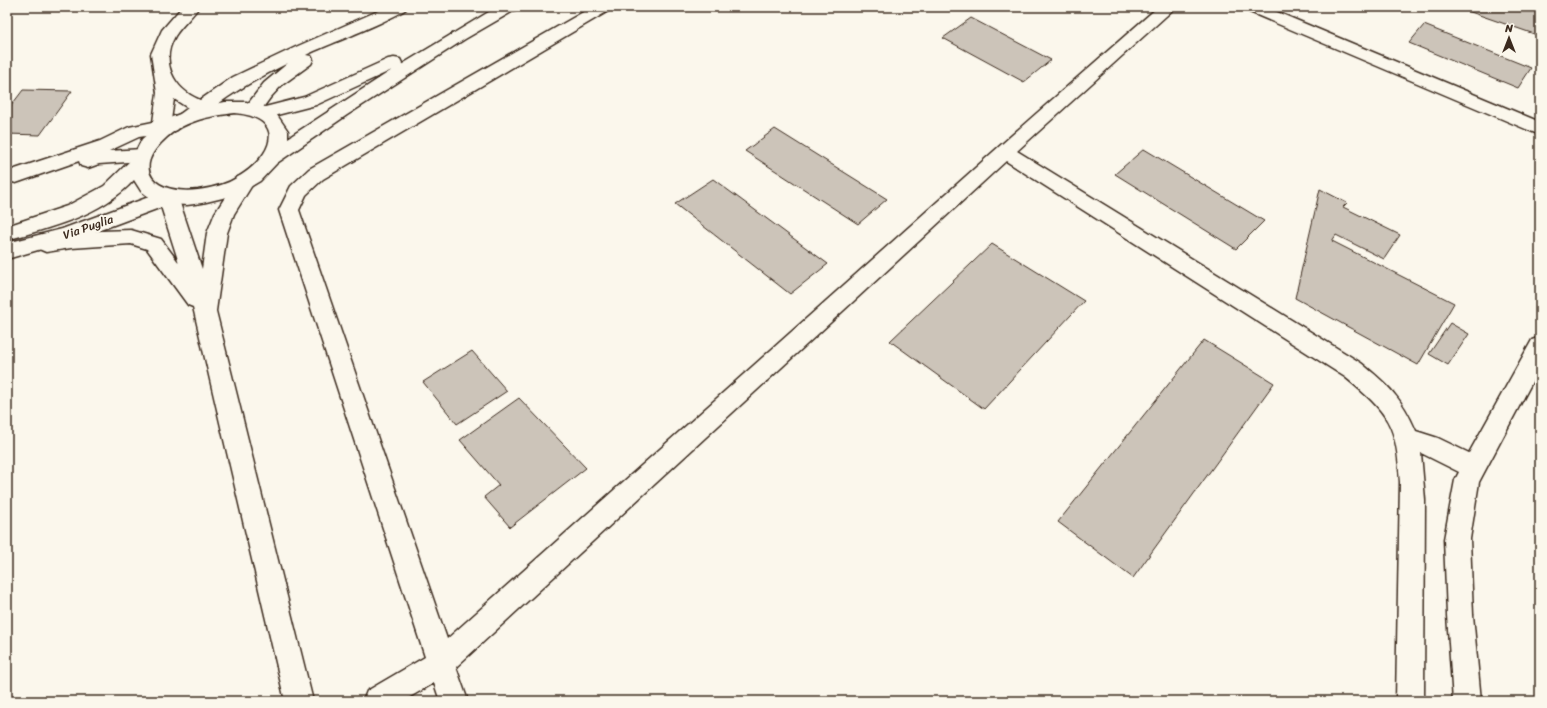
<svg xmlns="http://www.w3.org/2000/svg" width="1547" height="708" viewBox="0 0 1547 708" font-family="Sriracha,sans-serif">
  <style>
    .building { fill: #ccc4b9; stroke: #3b2a1e }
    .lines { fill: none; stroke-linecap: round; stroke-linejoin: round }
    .minor-casing { stroke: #3b2a1e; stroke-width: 3 }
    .major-casing { stroke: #3b2a1e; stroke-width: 3 }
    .minor { fill: #fbf7ec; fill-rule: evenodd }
    .major { fill: #fbf7ec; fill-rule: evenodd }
    .labels { text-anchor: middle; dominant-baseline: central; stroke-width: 4; stroke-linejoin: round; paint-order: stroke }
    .street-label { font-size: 12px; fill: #3b2a1e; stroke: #fbf7ec }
  </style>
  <rect width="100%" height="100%" fill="#fbf7ec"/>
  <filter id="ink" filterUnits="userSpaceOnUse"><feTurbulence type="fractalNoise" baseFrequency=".025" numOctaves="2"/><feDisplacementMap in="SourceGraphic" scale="8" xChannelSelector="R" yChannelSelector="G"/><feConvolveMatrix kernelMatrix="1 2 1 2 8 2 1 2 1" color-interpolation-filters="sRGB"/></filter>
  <g filter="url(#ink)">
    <!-- building -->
    <path class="building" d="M1456 7H1540V36Z
      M971 18 1051 60 1024 82 943 38Z
      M1424 25 1531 68 1518 88 1409 43Z
      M23 90 72 91 40 135 7 134V111Z
      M775 129 887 199 858 224 745 151Z
      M1144 149 1264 221 1236 249 1115 174Z
      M713 179 828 264 790 294 675 204Z
      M1320 189 1347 203 1343 207 1400 235 1384 259 1336 235 1332 241 1454 303 1418 365 1295 298Z
      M992 244 1084 301 984 409 890 341Z
      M1450 323 1469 334 1448 365 1429 354Z
      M1204 340 1274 383 1133 578 1058 522Z
      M472 351 507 391 457 424 423 382Z
      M519 398 586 468 510 527 484 497 499 485 460 440Z"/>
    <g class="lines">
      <!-- minor casing -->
      <g class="minor-casing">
        <path id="minor" d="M182 7H199C192 17 182 25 175 36 160 62 173 89 200 100L233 77 298 46 387 7H408C401 17 322 47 306 55L311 56 313 60 311 64 282 85 270 98 259 113 253 115 247 113 244 109 264 83 288 63C264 75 240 88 218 104L223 109 220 113 214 115 206 114C197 120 190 125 180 122L177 118 180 114 188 108 174 99 171 120 177 122 180 126 177 130 169 132 166 137 160 139 154 137 152 135 139 137 109 151 142 149 149 150 151 155 149 160 142 161 99 164 88 168 81 166 79 161 16 183 9 181 7 177 9 171 100 141 129 127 153 122 157 93 151 54 162 30Z
          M592 7H612L610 10 323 179 306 195 299 210 447 639 1029 120 1158 7H1176L1017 151 1361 363C1388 385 1402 398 1416 431L1438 438 1469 453 1532 340 1540 337V367L1479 482 1470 539 1473 615 1481 701H1453L1447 615 1444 539 1455 480 1459 472 1421 453 1425 500 1424 701H1396L1400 482C1397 425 1389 413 1345 377L1006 161 456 667 468 701H440L434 683 403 701H363L367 691 425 657 279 210 291 186 309 169Z
          M1243 7H1265L1540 122V135L1245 10Z
          M245 175 252 177 254 182 234 214 227 233 216 311 313 701H285L193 307 188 305 147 249 131 244 71 248 46 252 39 249 36 244 39 239 71 232 131 230 161 239 179 263 158 197 161 192 168 190 175 192 178 197 202 269 207 233 215 213 238 177Z"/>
      </g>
      <!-- major casing -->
      <g class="major-casing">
        <path id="major" d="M497 7H517L515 10 465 39 347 115 277 163 260 181 245 190 231 196 202 203 187 205 170 204 76 239 7 259V243L62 229 149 197 141 191 134 180C101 216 51 227 7 240V226L67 206 104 186 132 159 142 139 155 128 172 117 196 108 225 102H246L265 107 304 97 388 59 394 58 400 59 402 63 401 65ZM392 70 288 138V131L277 115 316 105ZM235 113C289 118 272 157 238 177 226 185 212 188 198 190 155 195 129 170 167 137 186 120 211 116 235 113Z"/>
      </g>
      <!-- minor -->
      <use href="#minor" class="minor"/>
      <!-- major -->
      <use href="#major" class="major"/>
    </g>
  </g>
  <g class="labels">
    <!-- street labels -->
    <g class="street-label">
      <text transform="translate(88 227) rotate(-19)">Via Puglia</text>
    </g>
  </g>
  <!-- margin -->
  <rect width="1547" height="708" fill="none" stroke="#fbf7ec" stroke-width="24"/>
  <rect x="12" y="12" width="1523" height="684" fill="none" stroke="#3b2a1e" stroke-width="1.5" filter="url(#ink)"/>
  <!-- north arrow -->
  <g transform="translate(1509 38)" stroke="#fbf7ec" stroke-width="3" paint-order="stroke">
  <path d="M0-3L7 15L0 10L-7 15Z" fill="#3b2a1e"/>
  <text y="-6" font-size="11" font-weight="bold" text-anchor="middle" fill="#3b2a1e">N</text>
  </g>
</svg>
